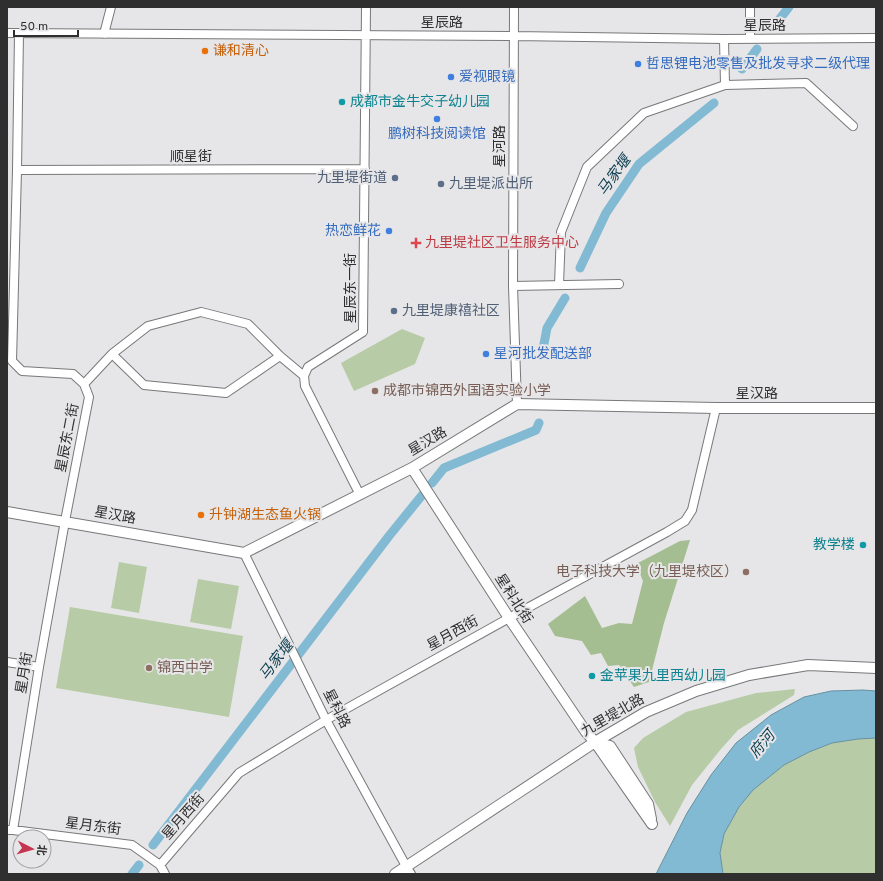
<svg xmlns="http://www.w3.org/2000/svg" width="883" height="881" viewBox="0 0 883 881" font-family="Overpass,'Noto Sans SC',sans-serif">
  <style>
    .green { fill: #b6cba6 }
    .forest { fill: #a5be91 }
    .water { fill: #81bad2; stroke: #6890a1 }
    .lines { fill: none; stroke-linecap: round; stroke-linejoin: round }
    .canal { stroke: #81bad2; stroke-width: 9 }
    .minor-casing { stroke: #777879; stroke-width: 10 }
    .tertiary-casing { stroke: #777879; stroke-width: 12 }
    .minor { stroke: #fff; stroke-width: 8 }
    .tertiary { stroke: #fff; stroke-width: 10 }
    .food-dot { fill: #e8710a; stroke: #e6e6e8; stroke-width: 1.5 }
    .shop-dot { fill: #3f7fe0; stroke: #e6e6e8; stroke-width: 1.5 }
    .culture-dot { fill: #0f9aa8; stroke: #e6e6e8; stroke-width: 1.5 }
    .service-dot { fill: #5c6f8a; stroke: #e6e6e8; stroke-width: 1.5 }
    .health-dot { fill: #e0444e; stroke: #e6e6e8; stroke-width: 1.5 }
    .education-dot { fill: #8d6e63; stroke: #e6e6e8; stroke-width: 1.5 }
    .labels { text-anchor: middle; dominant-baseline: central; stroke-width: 4; stroke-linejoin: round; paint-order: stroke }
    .street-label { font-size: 14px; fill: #2f2f30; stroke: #e6e6e8 }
    .food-label { font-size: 14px; fill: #c56008; stroke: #e6e6e8; text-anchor: start }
    .shop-label { font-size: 14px; fill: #366cbe; stroke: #e6e6e8; text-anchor: start }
    .culture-label { font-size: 14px; fill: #0d838f; stroke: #e6e6e8; text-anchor: start }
    .service-label { font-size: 14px; fill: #4e5e75; stroke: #e6e6e8; text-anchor: start }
    .health-label { font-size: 14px; fill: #be3a42; stroke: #e6e6e8; text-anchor: start }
    .education-label { font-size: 14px; fill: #785e54; stroke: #e6e6e8; text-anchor: start }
    .water-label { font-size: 15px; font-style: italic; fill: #0f4052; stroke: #e6e6e8 }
  </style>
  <rect width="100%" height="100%" fill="#e6e6e8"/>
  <!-- green -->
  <path class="green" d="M402 329 425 338 415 364 354 391 341 363Z
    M119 562 147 567 139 613 111 608Z
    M198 579 239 586 231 629 190 622Z
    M70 607 243 636 229 717 56 688Z
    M795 689 794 695 738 730 721 749 692 785 670 826 655 802 638 767 634 748 643 738 686 712 756 693Z
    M876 738V874H723L720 853 724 834 739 807 753 790 784 765 809 752 832 743 858 739Z"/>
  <!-- forest -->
  <path class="forest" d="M690 540 664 623 649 682 634 687 619 665 608 666 601 653 591 655 582 641 555 636 548 624 585 596 602 628 619 623 632 624 643 581 636 564 680 541Z"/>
  <!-- water -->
  <path class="water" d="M863 690 876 691V738L858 739 832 743 809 752 784 765 753 790 739 807 724 834 720 853 723 874H656L687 813 711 775 736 743 771 715 804 697 831 691Z"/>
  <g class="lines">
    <!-- canal -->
    <path class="canal" d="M778 21 789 7
      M742 69 757 49
      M580 268 606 213 639 164 714 103
      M543 349 547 328 565 298
      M432 483 444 468 536 430 539 423
      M153 845 389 536 423 494
      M132 874 139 865"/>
    <!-- minor casing -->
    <g class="minor-casing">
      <path id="minor" d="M514 7 513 286 517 404
        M7 33 514 36 724 39 876 38
        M104 34 111 7
        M724 39 725 85
        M750 39V7
        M17 170 365 169
        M559 285 561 232 587 167 644 113 725 85 806 83 853 126
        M513 286 619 284
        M112 354 144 385 226 393 280 356
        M84 384 112 354 148 326 201 312 248 324 280 356 304 376
        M360 495 305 386 304 376 308 367 363 332 366 7
        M244 553 326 720 406 866 411 874
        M7 662 39 667
        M7 830H13L132 845 160 865 165 874
        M13 830 39 667 65 521 89 397 84 384 73 374 22 371 12 361 17 170 19 33
        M160 865 239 773 326 720 509 618 667 532 685 521 692 510 716 408"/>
    </g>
    <!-- tertiary casing -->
    <g class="tertiary-casing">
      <path id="tertiary" d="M412 468 509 618 586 732 595 742 652 824
        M7 512 244 553 412 468 517 404 716 408H876
        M595 742 610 746 648 804 651 819
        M395 874 595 742 646 712 696 691 749 675 808 665 876 668"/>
    </g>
    <!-- minor -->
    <use href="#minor" class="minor"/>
    <!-- tertiary -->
    <use href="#tertiary" class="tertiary"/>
  </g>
  <!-- markers -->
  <g class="food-dot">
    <circle cx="205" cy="51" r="4"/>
    <circle cx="201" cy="515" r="4"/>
  </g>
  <g class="shop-dot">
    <circle cx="638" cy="64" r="4"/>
    <circle cx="451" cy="77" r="4"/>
    <circle cx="437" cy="119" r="4"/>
    <circle cx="389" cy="231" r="4"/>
    <circle cx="486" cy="354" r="4"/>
  </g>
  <g class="culture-dot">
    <circle cx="342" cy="102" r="4"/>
    <circle cx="863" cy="545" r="4"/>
    <circle cx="592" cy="676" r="4"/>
  </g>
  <g class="service-dot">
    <circle cx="395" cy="178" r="4"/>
    <circle cx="441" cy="184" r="4"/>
    <circle cx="394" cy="311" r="4"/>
  </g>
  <path class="health-dot" d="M414 237h4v4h4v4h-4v4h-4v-4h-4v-4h4z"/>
  <g class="education-dot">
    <circle cx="375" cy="391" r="4"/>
    <circle cx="746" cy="572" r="4"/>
    <circle cx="149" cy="668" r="4"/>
  </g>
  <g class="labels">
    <!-- street labels -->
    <g class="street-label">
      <text x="442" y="23">星辰路</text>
      <text x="765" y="26">星辰路</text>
      <text transform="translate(500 146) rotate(-90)">星河路</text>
      <text x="191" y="157">顺星街</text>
      <text transform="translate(351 288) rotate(-90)">星辰东一街</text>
      <text x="757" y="394">星汉路</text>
      <text transform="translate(68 438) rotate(-79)">星辰东二街</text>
      <text transform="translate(428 442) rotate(-31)">星汉路</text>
      <text transform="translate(115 516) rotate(10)">星汉路</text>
      <text transform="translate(513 599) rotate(57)">星科北街</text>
      <text transform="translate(453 634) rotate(-29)">星月西街</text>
      <text transform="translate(25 673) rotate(-81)">星月街</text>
      <text transform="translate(336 709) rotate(63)">星科路</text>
      <text transform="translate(613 716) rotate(-30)">九里堤北路</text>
      <text transform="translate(184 817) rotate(-49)">星月西街</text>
      <text transform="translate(93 827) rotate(7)">星月东街</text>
    </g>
    <!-- food labels -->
    <g class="food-label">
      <text x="213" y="51">谦和清心</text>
      <text x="209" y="515">升钟湖生态鱼火锅</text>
    </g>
    <!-- shop labels -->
    <g class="shop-label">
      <text x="646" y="64">哲思锂电池零售及批发寻求二级代理</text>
      <text x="459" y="77">爱视眼镜</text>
      <text x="437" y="134" text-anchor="middle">鹏树科技阅读馆</text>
      <text x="381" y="231" text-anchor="end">热恋鲜花</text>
      <text x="494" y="354">星河批发配送部</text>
    </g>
    <!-- culture labels -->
    <g class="culture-label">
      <text x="350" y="102">成都市金牛交子幼儿园</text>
      <text x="855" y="545" text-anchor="end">教学楼</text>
      <text x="600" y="676">金苹果九里西幼儿园</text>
    </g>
    <!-- service labels -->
    <g class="service-label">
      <text x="387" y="178" text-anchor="end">九里堤街道</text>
      <text x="449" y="184">九里堤派出所</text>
      <text x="402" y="311">九里堤康禧社区</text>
    </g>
    <!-- health labels -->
    <g class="health-label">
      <text x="425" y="243">九里堤社区卫生服务中心</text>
    </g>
    <!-- education labels -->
    <g class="education-label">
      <text x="383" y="391">成都市锦西外国语实验小学</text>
      <text x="738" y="572" text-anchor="end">电子科技大学（九里堤校区）</text>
      <text x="157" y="668">锦西中学</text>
    </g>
    <!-- water labels -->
    <g class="water-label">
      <text transform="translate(615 176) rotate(-54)">马家堰</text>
      <text transform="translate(277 661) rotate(-52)">马家堰</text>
      <text transform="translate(763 745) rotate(-50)">府河</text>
    </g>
  </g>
  <!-- border -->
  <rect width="883" height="881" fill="none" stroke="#2f2f30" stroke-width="16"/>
  <!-- north arrow -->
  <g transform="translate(32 849) rotate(96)"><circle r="19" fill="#e6e6e8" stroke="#9d9d9e"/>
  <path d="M0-3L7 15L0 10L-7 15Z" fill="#c53550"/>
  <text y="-6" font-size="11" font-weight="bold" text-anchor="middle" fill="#2f2f30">北</text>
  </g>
  <!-- scale -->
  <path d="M14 30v6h64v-6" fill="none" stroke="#2f2f30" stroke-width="2"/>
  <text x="20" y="30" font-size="12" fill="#2f2f30" stroke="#e6e6e8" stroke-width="3" paint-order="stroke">50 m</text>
</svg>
